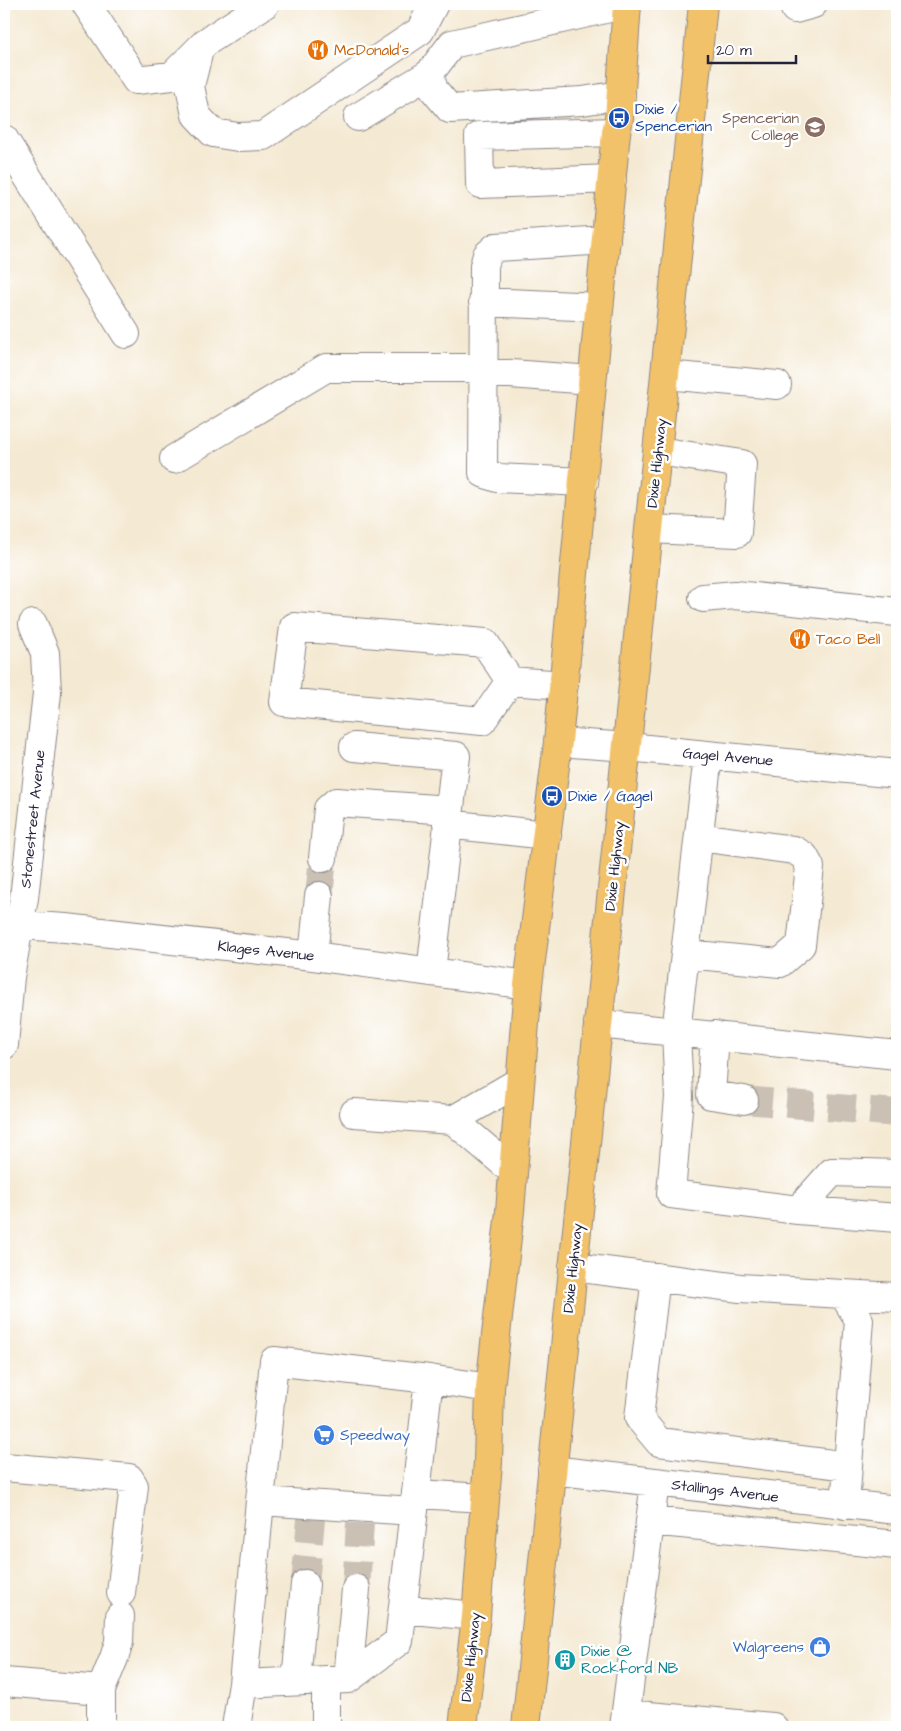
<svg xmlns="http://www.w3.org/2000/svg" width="901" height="1731" viewBox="0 0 901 1731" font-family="'Architects Daughter',sans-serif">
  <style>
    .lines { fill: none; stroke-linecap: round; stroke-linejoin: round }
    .minor-tunnel { stroke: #cac1b4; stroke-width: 28; stroke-dasharray: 28 14; stroke-linecap: butt }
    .minor-casing { stroke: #8b8686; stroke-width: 30 }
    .major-casing { stroke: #8b8686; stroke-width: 30 }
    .minor { stroke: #fff; stroke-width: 28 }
    .major { stroke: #f2c26a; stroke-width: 28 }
    .labels { text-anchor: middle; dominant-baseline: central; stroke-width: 5; stroke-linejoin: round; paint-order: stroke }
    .food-label { font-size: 15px; fill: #c56008; stroke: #fff; text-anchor: start }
    .transit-label { font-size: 15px; fill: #164399; stroke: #fff; text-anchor: start }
    .education-label { font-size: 15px; fill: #785e54; stroke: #fff; text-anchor: end }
    .street-label { font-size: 15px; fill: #22223b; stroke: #fff }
    .shop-label { font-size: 15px; fill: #366cbe; stroke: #fff; text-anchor: start }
    .culture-label { font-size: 15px; fill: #0d838f; stroke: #fff; text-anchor: start }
  </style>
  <rect width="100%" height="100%" fill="#fff"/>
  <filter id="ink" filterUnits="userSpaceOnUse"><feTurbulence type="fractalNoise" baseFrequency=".02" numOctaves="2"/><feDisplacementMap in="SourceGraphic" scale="10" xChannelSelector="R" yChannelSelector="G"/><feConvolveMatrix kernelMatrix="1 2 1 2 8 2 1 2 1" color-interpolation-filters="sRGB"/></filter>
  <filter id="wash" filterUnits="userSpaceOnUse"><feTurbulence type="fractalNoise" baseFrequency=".0096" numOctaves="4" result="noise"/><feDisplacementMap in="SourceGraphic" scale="20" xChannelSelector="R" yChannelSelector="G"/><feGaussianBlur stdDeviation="1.12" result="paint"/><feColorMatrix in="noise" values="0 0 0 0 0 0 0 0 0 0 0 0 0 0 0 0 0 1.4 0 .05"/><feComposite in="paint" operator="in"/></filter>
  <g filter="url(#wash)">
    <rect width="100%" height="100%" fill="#f4e9d2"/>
  </g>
  <g filter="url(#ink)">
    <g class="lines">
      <!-- minor-tunnel -->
      <path class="minor-tunnel" d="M319 896 323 858
        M744 1100 897 1113
        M305 1584 311 1519
        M356 1589 360 1523"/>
      <!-- minor casing -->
      <g class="minor-casing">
        <path id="minor" d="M86 4 136 80 172 76 206 42 265 4
          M795 9 813 4
          M199 50 190 86 196 115 213 133 238 137 263 136 420 31 434 4
          M429 74 434 90 450 109 582 101 621 95
          M358 117 429 74 452 44 627 4
          M4 139 126 334
          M612 179 480 184 479 136 616 132
          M483 302 599 307
          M666 375 777 385
          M174 459 326 368H470L483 372 592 380
          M584 482 497 478 483 473 484 266 487 255 496 247 606 240
          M650 529 737 533 742 464 658 451
          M703 598 735 595 897 612
          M294 627 485 643 510 681 482 721 284 702Z
          M510 681 564 685
          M558 742 628 747 897 774
          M354 747 456 756 431 972
          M708 756 676 1032 897 1055
          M447 824 547 835
          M323 858 328 809 336 802 449 810
          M4 924 66 928 313 956 528 985
          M686 954 780 963 801 945 810 867 804 856 794 850 699 837
          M313 956 319 896
          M598 1024 676 1032 679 1097 671 1194 798 1210 897 1218
          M715 1035 711 1095 744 1100
          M4 1045 10 977 24 898 47 693 45 653 33 624
          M354 1113 453 1120 520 1081
          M453 1120 513 1171
          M798 1210 832 1172 897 1174
          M573 1267 740 1288 843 1294 859 1320 845 1505
          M656 1277 639 1418 659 1442 848 1466
          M843 1294 897 1297
          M429 1379 490 1388
          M4 1467 129 1478 134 1486 121 1593
          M552 1470 897 1510
          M416 1494 485 1498
          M650 1521 897 1545
          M403 1609 476 1616
          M348 1679 356 1589
          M326 1680V1727
          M296 1681 305 1584
          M4 1682 101 1690
          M243 1684 260 1501 414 1511
          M626 1714 773 1727
          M101 1727V1690L114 1658 119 1642 120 1616
          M236 1727 243 1684 348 1679 399 1641 429 1379 274 1361 260 1501
          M624 1727 655 1482"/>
      </g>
      <!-- major casing -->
      <g class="major-casing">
        <path id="major" d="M463 1727 476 1616 488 1462 490 1388 510 1211 528 985 558 742 616 132 619 118 627 4
          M526 1727 703 4"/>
      </g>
      <!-- minor -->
      <use href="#minor" class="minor"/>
      <!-- major -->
      <use href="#major" class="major"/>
    </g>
  </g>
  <!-- icons -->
  <defs>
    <g id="restaurant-disc" transform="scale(1.125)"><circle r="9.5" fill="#e8710a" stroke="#fff"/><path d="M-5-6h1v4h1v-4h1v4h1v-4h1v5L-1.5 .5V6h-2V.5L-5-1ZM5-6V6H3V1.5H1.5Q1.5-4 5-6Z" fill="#fff"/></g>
    <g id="bus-disc" transform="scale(1.125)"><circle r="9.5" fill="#1a4fb4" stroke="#fff"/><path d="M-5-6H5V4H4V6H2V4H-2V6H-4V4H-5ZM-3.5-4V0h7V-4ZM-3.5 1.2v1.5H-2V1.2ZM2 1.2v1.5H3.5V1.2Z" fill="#fff"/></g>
    <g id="university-disc" transform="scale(1.125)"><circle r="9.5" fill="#8d6e63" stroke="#fff"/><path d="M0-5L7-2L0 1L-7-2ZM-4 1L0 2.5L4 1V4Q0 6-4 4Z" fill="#fff"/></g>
    <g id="supermarket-disc" transform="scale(1.125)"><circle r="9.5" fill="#3f7fe0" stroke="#fff"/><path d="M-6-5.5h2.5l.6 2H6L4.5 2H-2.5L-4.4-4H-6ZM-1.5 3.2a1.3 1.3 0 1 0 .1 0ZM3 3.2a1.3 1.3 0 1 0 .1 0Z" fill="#fff"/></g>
    <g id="shop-disc" transform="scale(1.125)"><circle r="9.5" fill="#3f7fe0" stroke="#fff"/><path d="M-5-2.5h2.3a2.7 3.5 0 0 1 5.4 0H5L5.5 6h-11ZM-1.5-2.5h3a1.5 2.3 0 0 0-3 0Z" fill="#fff"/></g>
    <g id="building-disc" transform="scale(1.125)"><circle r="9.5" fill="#0f9aa8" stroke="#fff"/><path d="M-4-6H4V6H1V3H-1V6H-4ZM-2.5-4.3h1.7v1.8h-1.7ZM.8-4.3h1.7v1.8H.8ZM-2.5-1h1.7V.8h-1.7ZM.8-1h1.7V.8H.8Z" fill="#fff"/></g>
  </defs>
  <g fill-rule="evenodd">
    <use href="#restaurant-disc" x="318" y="50"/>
    <use href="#bus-disc" x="619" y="118"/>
    <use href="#university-disc" x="815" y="127"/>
    <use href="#restaurant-disc" x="800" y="639"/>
    <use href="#bus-disc" x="552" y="796"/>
    <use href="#supermarket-disc" x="324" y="1435"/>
    <use href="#shop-disc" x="820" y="1647"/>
    <use href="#building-disc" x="565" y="1660"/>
  </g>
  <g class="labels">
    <!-- food labels -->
    <g class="food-label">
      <text x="334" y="50">McDonald's</text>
      <text x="816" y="639">Taco Bell</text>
    </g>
    <!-- transit labels -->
    <g class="transit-label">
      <text x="635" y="109">Dixie /<tspan x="635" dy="17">Spencerian</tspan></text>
      <text x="568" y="796">Dixie / Gagel</text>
    </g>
    <!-- education labels -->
    <g class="education-label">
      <text x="799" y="118">Spencerian<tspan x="799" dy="17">College</tspan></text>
    </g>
    <!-- street labels -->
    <g class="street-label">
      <text transform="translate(657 463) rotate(-84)">Dixie Highway</text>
      <text transform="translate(728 757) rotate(5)">Gagel Avenue</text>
      <text transform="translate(33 819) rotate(-84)">Stonestreet Avenue</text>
      <text transform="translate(615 866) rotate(-84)">Dixie Highway</text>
      <text transform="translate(266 951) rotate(6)">Klages Avenue</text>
      <text transform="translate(573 1268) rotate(-84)">Dixie Highway</text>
      <text transform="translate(725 1491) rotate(7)">Stallings Avenue</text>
      <text transform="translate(471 1657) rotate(-84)">Dixie Highway</text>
    </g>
    <!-- shop labels -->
    <g class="shop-label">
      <text x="340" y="1435">Speedway</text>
      <text x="804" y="1647" text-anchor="end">Walgreens</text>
    </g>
    <!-- culture labels -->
    <g class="culture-label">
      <text x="581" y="1651">Dixie @<tspan x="581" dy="17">Rockford NB</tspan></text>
    </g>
  </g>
  <!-- margin -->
  <rect width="901" height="1731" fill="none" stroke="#fff" stroke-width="20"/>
  <!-- scale -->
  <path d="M708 55v8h88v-8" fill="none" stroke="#22223b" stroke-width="2.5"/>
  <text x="716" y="55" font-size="15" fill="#22223b" stroke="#ffffff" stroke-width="4" paint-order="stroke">20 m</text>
</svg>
